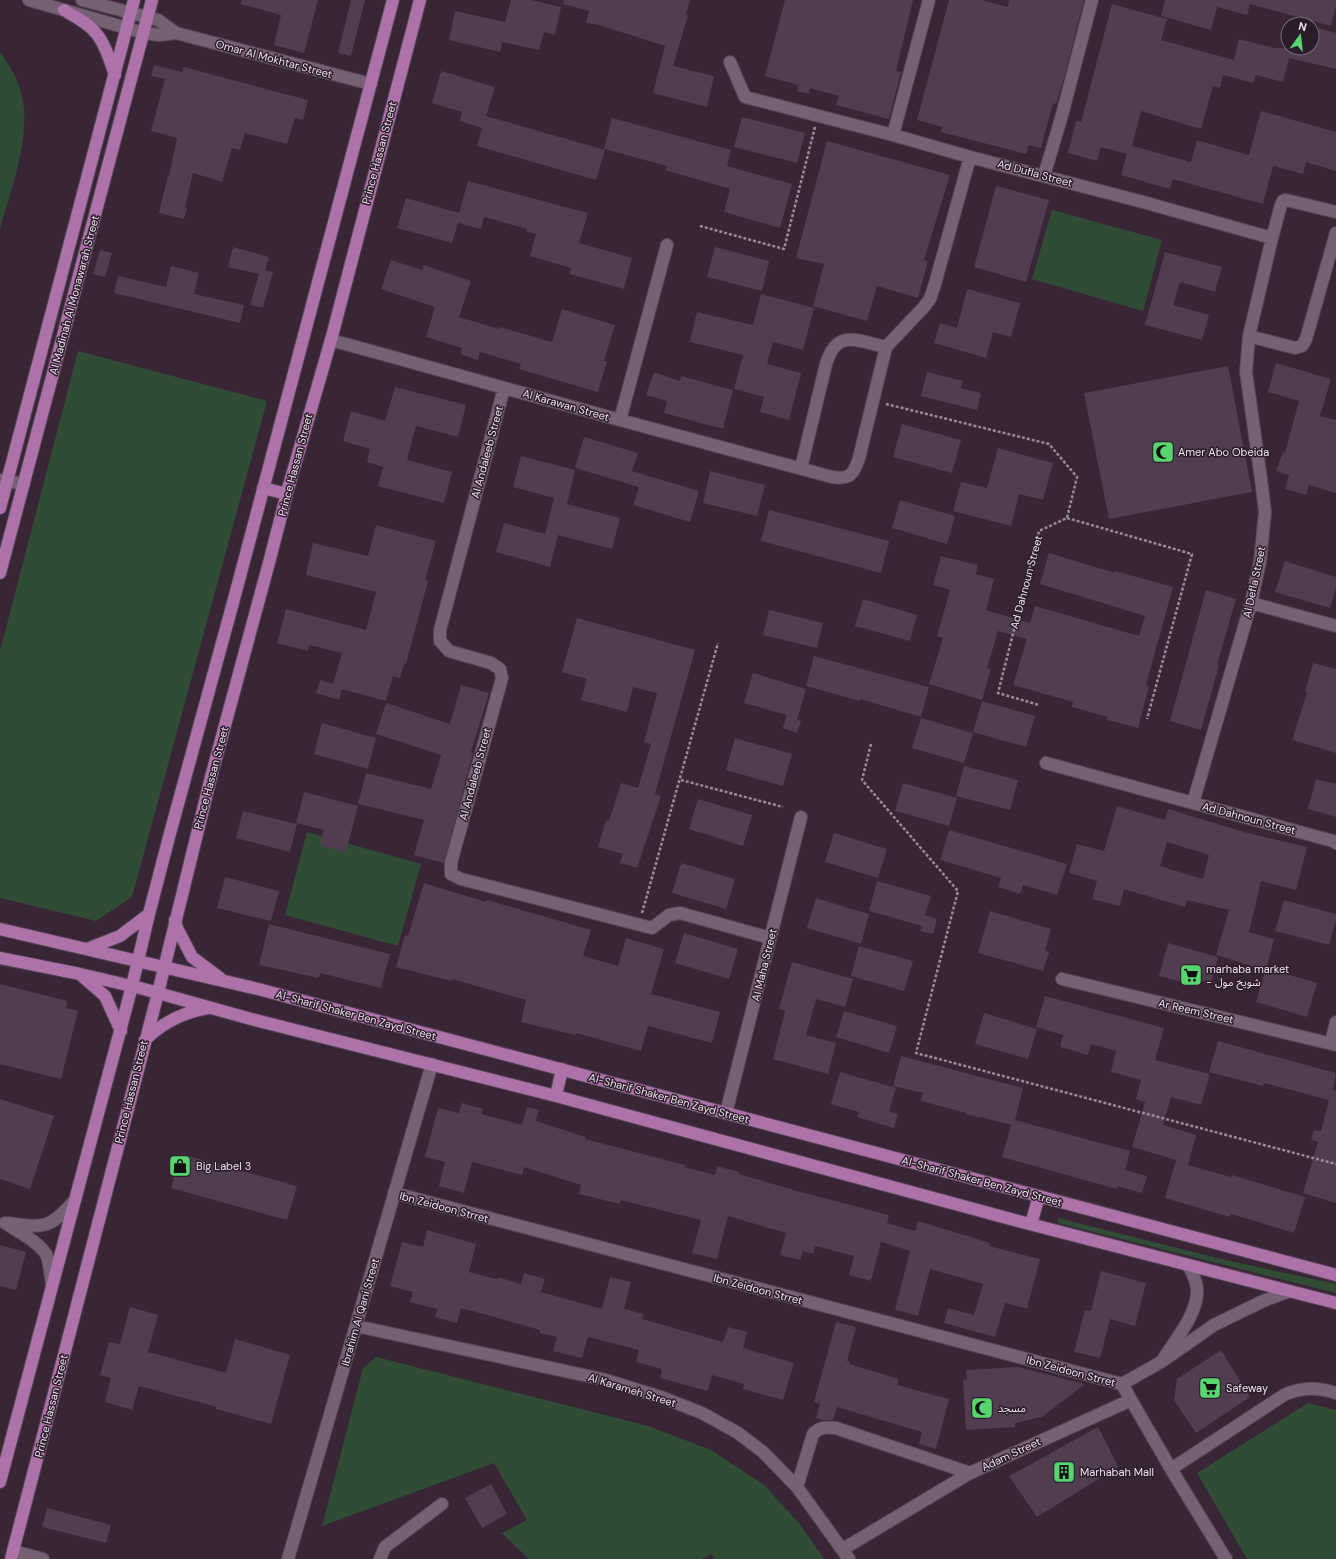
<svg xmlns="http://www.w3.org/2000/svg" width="1336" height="1559" viewBox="0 0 1336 1559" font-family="'DM Sans','Noto Sans Arabic',sans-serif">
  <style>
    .green { fill: #314c35 }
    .building { fill: #503d4f; fill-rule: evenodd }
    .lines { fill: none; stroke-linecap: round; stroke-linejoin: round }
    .minor-casing { stroke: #554554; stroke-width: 14 }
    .major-casing { stroke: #554554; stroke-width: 14 }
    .path { stroke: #9a8b99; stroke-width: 2.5; stroke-dasharray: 3 2; stroke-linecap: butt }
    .minor { stroke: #766174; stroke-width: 12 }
    .major { stroke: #ad72a9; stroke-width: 12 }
    .labels { text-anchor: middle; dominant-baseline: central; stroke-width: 3; stroke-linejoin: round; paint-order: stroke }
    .street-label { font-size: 11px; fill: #eee2ed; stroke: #2d1c2c }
    .poi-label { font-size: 11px; fill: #eee2ed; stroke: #2d1c2c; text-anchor: start }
  </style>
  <rect width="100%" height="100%" fill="#382636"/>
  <!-- green -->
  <path class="green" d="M0 52C8 63 14 73 19 86 35 128 11 188 0 229Z
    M1052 210 1162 240 1143 311 1032 279Z
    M78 351 267 401 132 897 96 921 0 898V651Z
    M307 832 421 864 398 946 285 915Z
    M1058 1218 1221 1259 1336 1284V1293L1058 1223Z
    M376 1357 648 1426 711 1450 764 1485 799 1523 824 1559H715L711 1554 702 1559H529L502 1533 527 1520 494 1463 322 1526 363 1368Z
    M1308 1403 1336 1410V1559H1247L1197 1473Z"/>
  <!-- building -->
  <path class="building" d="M242 0H318L304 53 274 45 281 15 241 4Z
    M351 0H365L351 56 338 53Z
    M511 0H531L561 7 555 35 544 32 539 50 502 42 500 52 449 40 455 11 505 22Z
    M564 0H690L686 15H688L673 66 714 76 707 107 653 93 665 46 599 25 586 23 589 11 563 4Z
    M785 0H913L896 71 901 72 889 119 836 105 839 96 810 88 809 94 797 91 798 85 765 76Z
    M949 0H982L1008 7 1009 0H1084L1064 78 1056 104 1053 103 1041 148 1029 145 1026 154 941 132 942 127 917 120Z
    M1165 0H1336V6L1331 26 1250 4 1247 15 1217 7 1211 30 1161 16Z
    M1112 4 1167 19 1161 40 1234 60 1239 39 1274 48H1315L1319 28 1336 33V69L1289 58 1283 82 1256 75 1253 83 1223 75 1220 88 1213 86 1201 129 1141 111 1132 146 1191 162 1197 140 1249 155 1261 111 1336 132V171L1306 162 1303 174 1273 166 1263 204 1173 179 1170 189 1121 175 1127 154 1101 147 1097 161 1068 153 1076 121 1081 122Z
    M154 65 182 72 184 67 308 100 303 120 295 118 287 144 245 133 240 150 232 148 222 182 193 173 185 207 187 208 184 219 159 213 168 175 169 176 177 138 151 131 165 79 151 76Z
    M441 71 495 87 486 116 605 150 596 180 477 146 482 128 460 121 462 112 432 103Z
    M742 117 805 133 797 163 734 147Z
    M612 118 731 150 727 166 792 184 780 228 724 212 730 189 665 170 667 166 604 149Z
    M827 141 950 175 924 260 928 261 918 298 877 286 867 321 813 306 824 264 796 258Z
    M468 181 588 213 579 243 632 258 624 289 570 274 571 268 530 256 536 234 526 231 527 229 484 217 481 229 458 223 452 243 397 228 406 198 459 213Z
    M996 186 1049 200 1026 282 974 267Z
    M233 247 269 257 265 270 273 272 263 308 250 305 259 274 228 267Z
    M715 247 769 261 762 291 707 277Z
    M100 250 112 253 105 277 93 274Z
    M1165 252 1222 267 1215 292 1180 282 1173 305 1209 315 1202 340 1145 325Z
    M391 260 422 270 424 265 471 281 459 317 499 329 500 327 552 342 562 309 615 325 604 361H607L598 392 519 369 521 364 480 352 478 360 460 354 462 348 426 337 435 307 381 289Z
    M171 266 199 273 194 294 244 305 240 323 114 293 118 276 166 287Z
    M967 289 1020 303 1011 337 993 332 986 358 934 343 940 323 957 328Z
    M761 294 814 308 803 350 773 342 767 364 801 373 789 420 760 412 764 397 734 389 743 355 690 342 697 312 753 325Z
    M1276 363 1331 379 1320 416 1336 420V493L1309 485 1306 495 1285 489 1289 475 1276 471 1283 452 1285 453 1299 401 1268 392Z
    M1228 366 1252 492 1109 519 1084 393Z
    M654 372 680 381 681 376 733 390 723 429 664 413 667 401 646 395Z
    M927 372 963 381 961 388 981 393 977 410 921 396Z
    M395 387 466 405 458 437 416 426 407 460 452 472 444 503 378 486 383 467 367 462 370 449 343 441 351 411 385 421Z
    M902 424 961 440 952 473 893 457Z
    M584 437 638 453 632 471 699 491 690 522 633 505 639 487 575 468Z
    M998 448 1053 463 1043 500 1019 494 1011 526 953 511 961 482 987 488Z
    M521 456 575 470 567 504 620 518 612 549 558 535 550 567 496 552 504 523 545 534 554 498 513 487Z
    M710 471 765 485 757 516 703 503Z
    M900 500 955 516 947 544 892 528Z
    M769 510 889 541 881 573 761 541Z
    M376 525 436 541 425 580 428 581 406 664 404 663 400 678 393 676 386 701 342 689 339 700 316 693 320 680 333 684 342 653 309 645 308 651 277 643 286 609 366 630 376 592 306 575 313 543 368 556Z
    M1049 553 1115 573V571L1173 587 1146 685 1149 686 1138 728 1107 720 1108 717 1072 707 1073 702 1013 685 1027 639 998 631 987 668 991 669 982 700 929 684 943 638 937 636 950 590 933 585 941 556 978 565 976 574 994 579 986 610 1030 623 1035 606 1139 636 1145 616 1040 584Z
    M1285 561 1336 577V588L1330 608 1275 592Z
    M1206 590 1236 599 1217 665H1219L1201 730 1170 721Z
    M863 599 917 615 910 641 855 626Z
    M769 610 823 623 817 648 763 635Z
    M577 618 695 650 655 794 661 796 637 868 620 863 623 854 598 847 606 820 609 821 621 783 638 788 651 744 644 742 657 693 633 687 627 712 581 700 587 679 562 672Z
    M814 656 929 687 921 717 860 699V701L806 686Z
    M1313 663 1336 669V753L1292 740 1307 693 1305 692Z
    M753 673 806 689 797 720 801 721 797 733 783 728 787 715 744 703Z
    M461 685 489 693 471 752 473 753 444 863 414 855 424 820 358 804 366 773 431 789 441 755 376 734 386 703 450 724Z
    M982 701 1035 716 1026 747 973 732Z
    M921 718 973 733 964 763 912 748Z
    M322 723 376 738 368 769 314 754Z
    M735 738 792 754 783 786 726 770Z
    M964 766 1018 780 1010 810 956 796Z
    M1316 779 1336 784V817L1308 809Z
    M903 783 957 798 949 826 895 811Z
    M304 792 358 806 346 852 320 845 324 830 296 823Z
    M698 799 752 815 743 846 689 829Z
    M1117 806 1165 820 1168 809 1244 832 1307 847 1296 890 1261 881 1249 932 1274 939 1266 970 1216 955 1229 910 1187 900 1185 907 1124 889 1120 906 1092 899 1097 881 1069 873 1077 844 1104 851ZM1167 842 1209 855 1203 879 1160 866Z
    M243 811 297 824 290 852 236 838Z
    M949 830 1067 864 1057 895 1023 885 1020 894 998 887 1001 878 940 860Z
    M834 833 887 849 878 878 825 862Z
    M681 863 735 879 726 909 672 893Z
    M225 877 279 891 271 921 217 908Z
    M877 881 931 896 925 915 937 919 933 934 920 931 922 926 869 911Z
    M424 883 486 902 487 900 591 930 583 956 618 966 626 938 664 949 651 994 720 1012 712 1043 648 1026 641 1051 576 1033 575 1035 521 1022 526 1000 452 979 451 981 396 967 405 935 408 936Z
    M816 898 869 914 861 944 807 928Z
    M1284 900 1336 914V920L1329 945 1275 931Z
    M990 911 1051 929 1045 951 1049 952 1043 971 978 953Z
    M269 924 390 954 381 988 320 973 319 978 259 965Z
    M684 933 738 949 729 979 675 963Z
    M1168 943 1218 957 1211 983 1199 980 1197 986 1159 976Z
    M859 946 913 961 904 991 851 976Z
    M792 962 853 979 845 1007 816 999 806 1035 836 1043 828 1074 773 1059 785 1011 779 1009Z
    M1266 968 1317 983 1307 1017 1256 1002Z
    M0 984 67 1001 66 1008 78 1011 61 1079 0 1064Z
    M1045 996 1164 1028 1155 1060 1210 1074 1201 1105 1171 1097 1163 1125 1196 1135 1188 1165 1231 1177 1232 1175 1305 1197 1294 1233 1231 1214 1230 1217 1165 1198 1176 1160 1132 1147 1145 1102 1136 1099 1141 1080 1111 1072 1116 1051 1091 1044 1088 1055 1060 1047 1063 1035 1036 1027Z
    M844 1011 897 1026 889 1053 836 1037Z
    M984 1013 1037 1029 1028 1059 975 1044Z
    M1218 1041 1336 1073 1333 1090 1336 1091V1203L1303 1193 1318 1142 1311 1140 1314 1130 1321 1131 1329 1100 1264 1083 1263 1086 1209 1072Z
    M901 1056 1023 1088 1015 1120 1130 1151 1125 1170 1147 1176 1142 1193 1117 1186V1189L1002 1157 1011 1125 981 1117V1118L966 1114V1113L921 1101 923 1093 893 1086Z
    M840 1072 896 1088 889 1111 898 1114 894 1128 857 1117 859 1112 831 1104Z
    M0 1099 54 1116 30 1189 0 1179Z
    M462 1103 483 1109 482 1114 522 1125 527 1107 539 1110 536 1121 585 1137V1139L685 1165 684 1167 715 1175 717 1166 739 1172V1174L797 1191 889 1215 887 1223 915 1231 918 1221 990 1243 989 1246 1040 1259 1027 1309 1005 1303 995 1337 944 1323 948 1308 974 1315 983 1284 930 1269 918 1316 895 1310 910 1251 881 1242 871 1281 849 1275 854 1256 815 1246 813 1254 803 1251 800 1260 780 1255 786 1233 728 1216 717 1259 692 1253 701 1220 621 1200 620 1204 579 1194 581 1185 524 1167 522 1175 472 1162 464 1193 439 1186 445 1162 425 1157 438 1108 459 1113Z
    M181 1154 297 1186 287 1220 171 1188Z
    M427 1230 476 1244 469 1272 497 1279 498 1277 521 1284 524 1273 545 1279 541 1292 602 1309 610 1277 631 1282 624 1309 644 1314 642 1319 723 1342 728 1327 747 1332 743 1348 794 1363 783 1400 743 1389 744 1384 712 1375 708 1391 660 1378 662 1369 636 1362 639 1350 588 1337 582 1358 553 1351 557 1337 540 1333V1330L487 1315 461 1308 457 1323 435 1317 437 1309 410 1302 413 1292 390 1286 402 1242 423 1247Z
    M0 1245 26 1252 16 1290 0 1286Z
    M1101 1271 1146 1283 1135 1326 1110 1319 1100 1358 1074 1352 1085 1310 1091 1311Z
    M130 1307 158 1315 148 1352 226 1373 235 1339 290 1355 271 1424 216 1409 217 1407 139 1386 132 1410 105 1402 111 1378 100 1375 109 1342 120 1344Z
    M836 1322 856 1327 847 1361 850 1362 849 1364 899 1379 897 1385 949 1399 936 1449 919 1444 922 1432 837 1407 833 1420H823L816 1418 820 1404 814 1402Z
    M1221 1350 1250 1397 1196 1433 1174 1400 1177 1379Z
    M1018 1367 1085 1384 1042 1417 1015 1423V1427L966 1430 963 1380H967L966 1370Z
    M1098 1427 1118 1467 1037 1517 1009 1476Z
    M491 1484 507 1514 482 1528 465 1498Z
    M47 1508 111 1525 106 1543 42 1527Z"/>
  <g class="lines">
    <!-- minor casing -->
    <g class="minor-casing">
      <path id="minor" d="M29 0 144 33 159 35 176 33 371 84
        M82 0 158 20 176 33
        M730 62 745 97 893 135 970 157 1143 202 1272 238 1281 205 1283 201 1286 200 1336 212
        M893 135 929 0
        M1044 176 1062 115 1092 0
        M1249 336 1295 348 1302 346 1306 339 1336 233
        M331 340 620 420 832 477C850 480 854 474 859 458L886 347C857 341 837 328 826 364L801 468
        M886 347 923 308 930 299 935 284 970 157
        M504 388 440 630V641L449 651 491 663 500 669 502 678 451 863V874L461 879 652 928 669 915 680 913 770 938
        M620 420 667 245
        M0 480 24 484
        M1251 603 1336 626
        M1046 763 1333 841 1336 843
        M1193 803 1251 603 1260 562 1265 512 1261 479 1246 372 1249 336 1272 238
        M1062 979 1336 1045
        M1331 1043 1336 1022
        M726 1113 801 817
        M394 1193 1122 1384
        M5 1223C17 1231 41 1243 47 1256 50 1266 51 1276 52 1287
        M9 1223C44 1228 50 1229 74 1201
        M356 1326 602 1379 661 1397 702 1413 738 1433 763 1452 797 1487 849 1559
        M1164 1358C1176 1339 1199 1312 1197 1288 1196 1280 1192 1272 1188 1265
        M1131 1400 1171 1469 1226 1559
        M1171 1469 1284 1395C1301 1387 1318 1387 1336 1393
        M797 1487 813 1434C819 1427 826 1427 836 1428L970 1473
        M843 1549 970 1473 1131 1400 1122 1384 1161 1362 1214 1325 1263 1301 1290 1291
        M13 1551 43 1559
        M288 1559 432 1064
        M380 1559 385 1547 442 1504"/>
    </g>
    <!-- major casing -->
    <g class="major-casing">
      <path id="major" d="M64 10C75 17 87 22 95 32 105 43 110 61 115 75
        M263 488 287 494
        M0 508 134 0
        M0 573 152 0
        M175 920 177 928 192 957 220 978
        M0 929 258 989 1336 1275
        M87 949 120 936 149 914
        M0 958 80 974 140 988 251 1019 556 1096 1018 1221 1336 1303
        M82 976 105 996 121 1031
        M145 1040C162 1023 185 1012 208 1008
        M556 1096 562 1069
        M1031 1224 1039 1196
        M0 1482 132 986 149 914 169 837 234 599 393 0
        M11 1559 158 993 211 777 270 559 288 489 331 340 420 0"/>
    </g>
    <!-- path -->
    <path class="path" d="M700 226 784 249 815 127
      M886 404 1049 444 1077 477 1067 518 1039 531 998 693 1039 705
      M1067 518 1192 554 1147 719
      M871 744 862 780 958 891 916 1053 1336 1164
      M681 780 783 807
      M642 913 718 643"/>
    <!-- minor -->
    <use href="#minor" class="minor"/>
    <!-- major -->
    <use href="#major" class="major"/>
  </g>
  <!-- icons -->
  <defs>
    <g id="mosque-square" transform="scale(1.15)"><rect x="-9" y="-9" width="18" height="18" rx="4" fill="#57d670" stroke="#2d1c2c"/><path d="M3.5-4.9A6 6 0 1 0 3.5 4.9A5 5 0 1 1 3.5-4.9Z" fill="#111"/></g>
    <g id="supermarket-square" transform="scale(1.15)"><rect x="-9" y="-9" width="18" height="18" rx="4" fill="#57d670" stroke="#2d1c2c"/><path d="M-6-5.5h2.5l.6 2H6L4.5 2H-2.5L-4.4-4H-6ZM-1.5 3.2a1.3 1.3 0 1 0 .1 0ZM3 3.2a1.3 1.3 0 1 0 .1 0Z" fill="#111"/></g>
    <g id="shop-square" transform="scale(1.15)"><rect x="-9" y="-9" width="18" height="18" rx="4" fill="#57d670" stroke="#2d1c2c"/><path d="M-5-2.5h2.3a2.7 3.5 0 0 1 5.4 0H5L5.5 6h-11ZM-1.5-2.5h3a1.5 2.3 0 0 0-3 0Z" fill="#111"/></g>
    <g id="building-square" transform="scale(1.15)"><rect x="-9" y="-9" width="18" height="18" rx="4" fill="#57d670" stroke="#2d1c2c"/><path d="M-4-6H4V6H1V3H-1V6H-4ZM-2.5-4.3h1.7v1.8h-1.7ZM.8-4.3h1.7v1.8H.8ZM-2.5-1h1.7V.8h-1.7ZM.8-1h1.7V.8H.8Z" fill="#111"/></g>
  </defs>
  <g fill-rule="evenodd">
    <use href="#mosque-square" x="1163" y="452"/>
    <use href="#supermarket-square" x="1191" y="975"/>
    <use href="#shop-square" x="180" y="1166"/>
    <use href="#supermarket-square" x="1210" y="1388"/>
    <use href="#mosque-square" x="982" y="1408"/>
    <use href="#building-square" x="1064" y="1472"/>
  </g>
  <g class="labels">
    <!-- street labels -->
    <g class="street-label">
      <text transform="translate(274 59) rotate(15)">Omar Al Mokhtar Street</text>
      <text transform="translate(379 153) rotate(-75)">Prince Hassan Street</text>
      <text transform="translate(1035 173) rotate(15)">Ad Dufla Street</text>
      <text transform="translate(74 295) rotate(-75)">Al Madinah Al Monawarah Street</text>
      <text transform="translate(566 405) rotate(16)">Al Karawan Street</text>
      <text transform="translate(487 452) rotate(-75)">Al Andaleeb Street</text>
      <text transform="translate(295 465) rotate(-75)">Prince Hassan Street</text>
      <text transform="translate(1026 582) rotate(-75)">Ad Dahnoun Street</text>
      <text transform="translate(1254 582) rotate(-78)">Al Defla Street</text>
      <text transform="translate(475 774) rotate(-75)">Al Andaleeb Street</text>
      <text transform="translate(211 778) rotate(-75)">Prince Hassan Street</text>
      <text transform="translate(1249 818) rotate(15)">Ad Dahnoun Street</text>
      <text transform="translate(764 965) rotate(-76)">Al Maha Street</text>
      <text transform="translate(1196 1011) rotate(13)">Ar Reem Street</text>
      <text transform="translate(356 1015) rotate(15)">Al-Sharif Shaker Ben Zayd Street</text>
      <text transform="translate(131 1092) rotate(-76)">Prince Hassan Street</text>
      <text transform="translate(669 1098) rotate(15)">Al-Sharif Shaker Ben Zayd Street</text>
      <text transform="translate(982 1181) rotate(15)">Al-Sharif Shaker Ben Zayd Street</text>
      <text transform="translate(444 1207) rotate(15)">Ibn Zeidoon Strret</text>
      <text transform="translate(758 1289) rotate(15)">Ibn Zeidoon Strret</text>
      <text transform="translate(360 1312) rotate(-74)">Ibrahim Al Qani Street</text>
      <text transform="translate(1071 1371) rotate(15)">Ibn Zeidoon Strret</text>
      <text transform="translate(632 1390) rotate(17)">Al Karameh Street</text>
      <text transform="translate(51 1406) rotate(-76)">Prince Hassan Street</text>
      <text transform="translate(1011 1454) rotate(-25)">Adam Street</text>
    </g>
    <!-- poi labels -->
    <g class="poi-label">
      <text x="1178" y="452">Amer Abo Obeida</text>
      <text x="1206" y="969">marhaba market<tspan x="1206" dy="13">- شويخ مول</tspan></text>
      <text x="196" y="1166">Big Label 3</text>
      <text x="1226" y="1388">Safeway</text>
      <text x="998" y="1408">مسجد</text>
      <text x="1080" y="1472">Marhabah Mall</text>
    </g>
  </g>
  <!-- north arrow -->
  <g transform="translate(1300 36) rotate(15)"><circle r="19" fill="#2d1c2c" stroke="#7a6b79"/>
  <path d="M0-3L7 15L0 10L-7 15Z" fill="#57d670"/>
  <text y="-6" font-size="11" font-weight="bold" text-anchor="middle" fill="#eee2ed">N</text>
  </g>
</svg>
